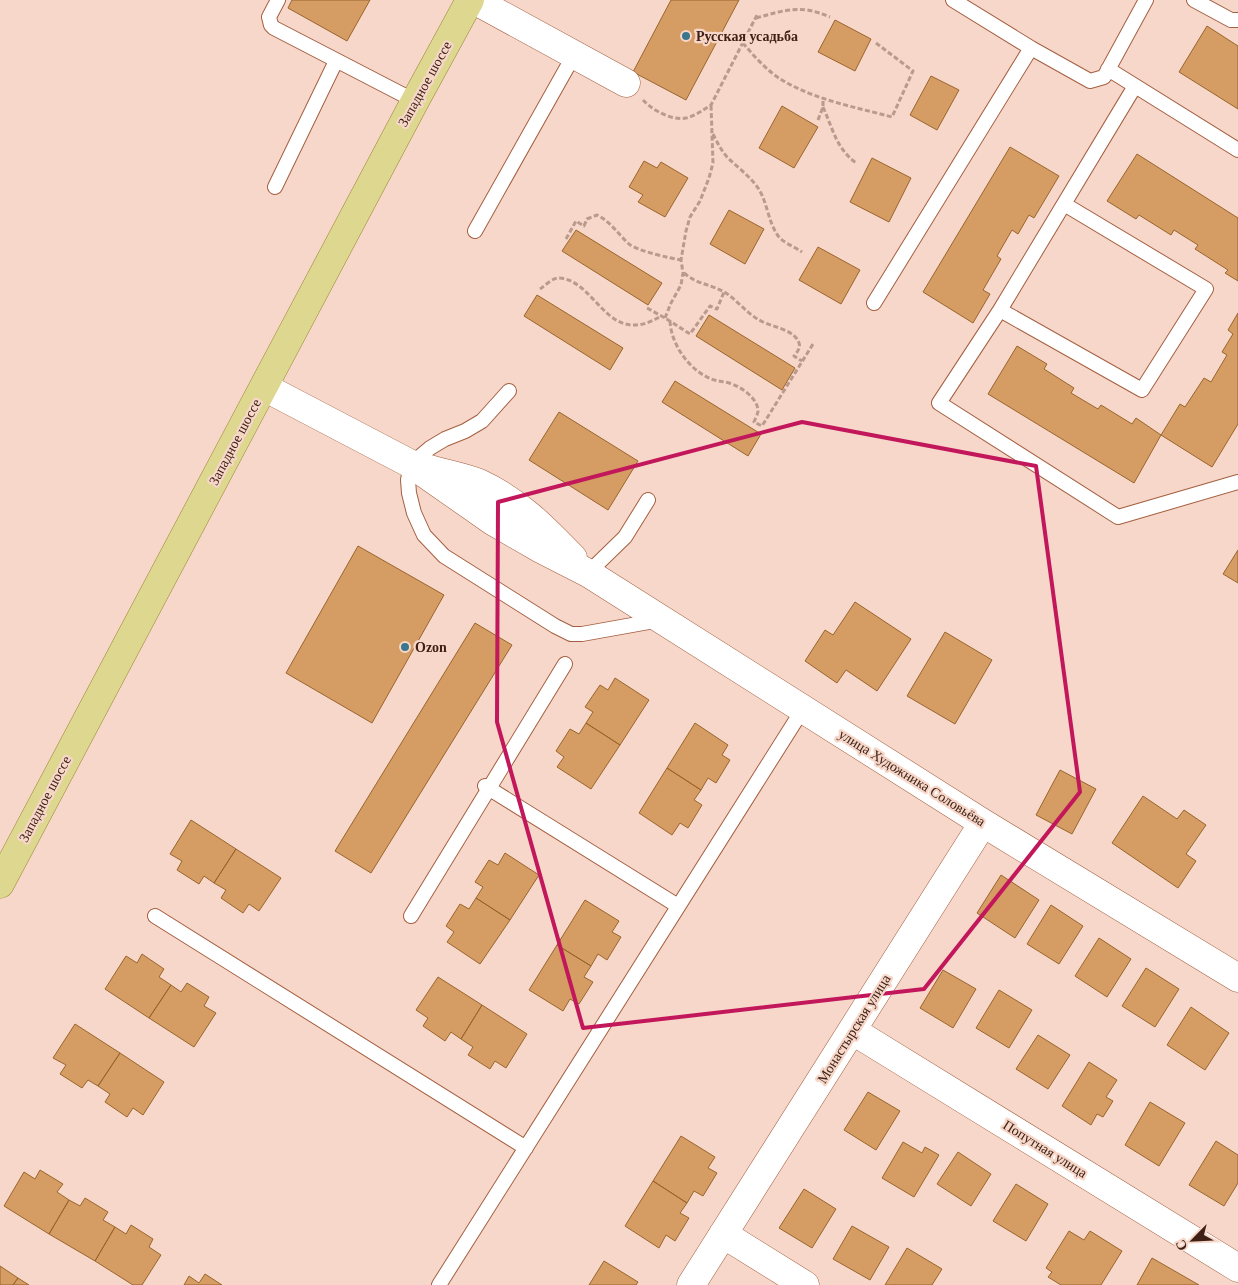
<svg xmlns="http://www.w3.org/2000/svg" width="1238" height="1285" viewBox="0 0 1238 1285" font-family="'Times New Roman',serif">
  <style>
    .building { fill: #d59c64; stroke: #9a652c }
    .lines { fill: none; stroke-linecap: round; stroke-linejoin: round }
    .lane-casing { stroke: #a45f40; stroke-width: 16 }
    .street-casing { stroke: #a45f40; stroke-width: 29 }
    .primary-casing { stroke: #988634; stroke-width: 29 }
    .path { stroke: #b99a8c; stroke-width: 3; stroke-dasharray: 5 2.5; stroke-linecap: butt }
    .lane { stroke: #fff; stroke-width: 14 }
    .street { stroke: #fff; stroke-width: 28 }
    .primary { stroke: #ded78f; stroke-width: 28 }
    .marked { fill: none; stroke: #c2185b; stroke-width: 4; stroke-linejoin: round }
    .poi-dot { fill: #3a778e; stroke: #f7d7c9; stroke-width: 2 }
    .labels { text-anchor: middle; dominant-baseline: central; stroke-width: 4.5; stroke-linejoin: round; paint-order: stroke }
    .poi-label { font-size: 14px; font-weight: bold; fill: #3e2114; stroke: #f7d7c9; text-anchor: start }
    .street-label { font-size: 14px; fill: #3e2114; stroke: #f7d7c9 }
  </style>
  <rect width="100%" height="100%" fill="#f7d7c9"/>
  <!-- building -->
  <path class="building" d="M292 0H370L347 41 288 8Z
    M671 0H739L686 100 633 72Z
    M835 20 871 39 855 71 818 52Z
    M1207 26 1238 46V109L1179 72Z
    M931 76 959 90 937 130 910 115Z
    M782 106 818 127 794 168 759 148Z
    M1010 147 1059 176 1034 218 1029 215 1018 234 1012 230 997 256 1001 259 983 290 990 294 973 323 923 292Z
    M1137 154 1238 218V281L1225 273 1228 270 1195 249 1198 245 1174 230 1171 235 1139 215 1136 219 1107 201Z
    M872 158 911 178 889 222 850 202Z
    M644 161 657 168 661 162 688 178 665 217 638 202 643 195 629 187Z
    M729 210 764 229 745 264 710 244Z
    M576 230 662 283 648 305 562 251Z
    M818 247 860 270 841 304 799 280Z
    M537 295 623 348 610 370 524 316Z
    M1238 313V424L1212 467 1161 435 1180 404 1185 407 1204 378 1211 382 1227 355 1222 352 1233 334 1228 330Z
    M709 315 795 368 782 390 696 336Z
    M1017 346 1047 364 1044 369 1074 388 1071 393 1098 409 1101 405 1132 424 1136 418 1161 435 1134 483 988 394Z
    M675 381 761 434 748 456 662 402Z
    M559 412 638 461 608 510 529 460Z
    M358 546 444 595 372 723 286 673Z
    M1238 550V583L1223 574Z
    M855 602 911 639 877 691 846 670 837 683 805 661 825 630 833 635Z
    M475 623 512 645 371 873 335 851Z
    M945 632 992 660 955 724 907 696Z
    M615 678 649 700 620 745 586 723 593 712 585 707 600 685 608 690Z
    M586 723 620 745 591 789 557 767 564 757 556 751 570 729 579 734Z
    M695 723 728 745 722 755 730 760 716 783 708 778 701 790 667 768Z
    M667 768 701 790 694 800 702 805 688 828 680 823 672 835 639 813Z
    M1060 770 1096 789 1072 834 1036 815Z
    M1143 796 1177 819 1184 810 1206 825 1186 854 1196 861 1178 888 1112 843Z
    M191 820 236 849 214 883 204 876 199 884 177 870 182 861 170 854Z
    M236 849 281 878 259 911 249 904 243 913 221 898 226 890 214 883Z
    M505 853 539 875 510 920 476 898 483 887 475 882 489 860 498 865Z
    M1001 875 1039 900 1015 938 977 913Z
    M476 898 510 920 480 964 447 942 454 932 446 926 460 904 469 909Z
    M585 900 619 921 612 932 621 937 607 960 598 954 591 966 557 945Z
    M1051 905 1083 926 1059 964 1027 944Z
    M1099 938 1131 959 1107 997 1075 976Z
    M557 945 591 966 584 977 593 982 579 1004 570 999 563 1011 529 990Z
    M142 954 164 969 159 977 171 985 149 1018 105 989 126 956 137 963Z
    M1146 968 1179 989 1155 1027 1122 1006Z
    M943 970 976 989 953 1028 920 1008Z
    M438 977 482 1005 461 1039 451 1032 445 1041 423 1026 428 1018 416 1010Z
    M187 983 209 997 204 1006 216 1013 194 1047 149 1018 171 985 181 992Z
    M999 990 1032 1010 1009 1048 976 1028Z
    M482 1005 527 1034 506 1068 495 1061 490 1069 468 1055 473 1047 461 1039Z
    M1191 1007 1229 1033 1205 1070 1167 1045Z
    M75 1024 120 1053 98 1086 88 1080 82 1088 60 1074 66 1065 53 1058Z
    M1038 1035 1070 1055 1048 1089 1016 1069Z
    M120 1053 164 1082 143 1115 133 1108 127 1117 105 1102 110 1094 98 1086Z
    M1089 1062 1117 1080 1106 1097 1113 1101 1103 1117 1097 1114 1091 1125 1062 1106Z
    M868 1092 900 1111 876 1150 844 1130Z
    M1150 1102 1185 1123 1159 1166 1125 1145Z
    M681 1136 715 1157 708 1168 717 1173 703 1196 694 1191 687 1203 653 1181Z
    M1216 1141 1238 1155V1183L1224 1206 1189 1185Z
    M903 1142 922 1153 925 1147 939 1155 914 1197 882 1178Z
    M958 1152 991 1174 971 1206 937 1184Z
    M40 1170 63 1184 57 1192 69 1200 49 1234 4 1206 24 1172 35 1179Z
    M653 1181 687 1203 680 1213 689 1218 675 1241 666 1235 659 1248 625 1226Z
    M1016 1184 1048 1204 1026 1241 993 1221Z
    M804 1189 836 1209 812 1248 779 1228Z
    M85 1198 108 1212 103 1220 115 1227 95 1261 49 1234 69 1200 80 1206Z
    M131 1225 153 1239 149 1247 161 1255 142 1285H133L95 1261 115 1227 126 1234Z
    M852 1226 889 1247 870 1280 833 1259Z
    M1069 1231 1084 1240 1090 1231 1122 1251 1101 1285H1061L1048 1277 1052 1272 1046 1268Z
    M907 1248 942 1269 932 1285H885Z
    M1152 1258 1199 1285H1137Z
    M604 1261 638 1282 636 1285H589Z
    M0 1266 18 1278 13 1285H0Z
    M205 1274 222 1285H184L189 1276 199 1283Z
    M18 1278 29 1285H13Z"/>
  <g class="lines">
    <!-- lane casing -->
    <g class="lane-casing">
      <path id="lane" d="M278 0 269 17 271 25 274 28 415 101
        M953 0 1031 48 1090 81 1104 77 1146 0
        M1194 0 1231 20H1238
        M1108 69 1238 150
        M275 187 336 61
        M1064 204 1206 289 1142 390 1000 310 1135 86
        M475 231 574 55
        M874 303 1031 48
        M1000 310 939 403 1118 517 1238 482
        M509 391 482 421 465 431 445 439 430 448 411 464 408 480 409 493 414 513 424 535 444 556 555 626 571 634H582L660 620
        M588 573 625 537 648 500
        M485 786 678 906
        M155 916 526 1148
        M411 916 565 664
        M439 1285 803 709"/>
    </g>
    <!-- street casing -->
    <g class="street-casing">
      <path id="street" d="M474 0 626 83
        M264 387 411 464 494 522 539 548 588 573 983 823 1238 978
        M430 469C446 474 464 477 479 483 518 501 544 528 573 558
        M853 1031 1238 1268
        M723 1234 805 1285
        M691 1285 983 823"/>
    </g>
    <!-- primary casing -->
    <g class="primary-casing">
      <path id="primary" d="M0 884 415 101 470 0"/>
    </g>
    <!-- path -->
    <path class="path" d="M756 18C786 10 800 4 830 17
      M743 43C754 56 767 71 782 80 815 100 855 107 892 117L913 71 876 43
      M643 100C652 110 672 121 686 118 695 116 703 110 711 105L758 13
      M823 107C833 129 836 148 856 163
      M818 120 823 107V98
      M713 134C717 142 721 150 727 157 736 166 747 174 755 184 768 199 767 222 779 237 784 243 795 247 802 252
      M566 239 576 221 584 226 587 219 597 215C610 221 618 234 629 244 637 251 670 258 681 260
      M684 273C698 285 711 284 726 293 739 302 748 315 763 322 773 327 795 330 799 343 801 348 797 352 794 356L802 361
      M540 289C546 285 553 277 560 278 598 282 607 349 661 316
      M647 308 665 318 690 334 710 306 717 309 724 292
      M665 318 671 303 681 285 683 273 681 260 686 231 690 217 700 201 709 178 713 163 711 105
      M670 321C671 343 687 367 707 377 714 381 721 381 729 383 740 386 758 398 758 411 758 414 755 419 754 422L762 426 813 344"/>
    <!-- lane -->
    <use href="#lane" class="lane"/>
    <!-- street -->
    <use href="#street" class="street"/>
    <!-- primary -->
    <use href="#primary" class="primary"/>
  </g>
  <!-- marked area -->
  <path class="marked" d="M802 422 1036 466 1080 792 924 989 583 1028 497 722 498 502Z"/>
  <!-- markers -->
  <g class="poi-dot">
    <circle cx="686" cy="36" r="5"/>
    <circle cx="405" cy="647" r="5"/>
  </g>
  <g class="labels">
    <!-- poi labels -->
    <g class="poi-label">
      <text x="696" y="36">Русская усадьба</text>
      <text x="415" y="647">Ozon</text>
    </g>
    <!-- street labels -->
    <g class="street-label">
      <text transform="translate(425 84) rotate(-61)">Западное шоссе</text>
      <text transform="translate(235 442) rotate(-62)">Западное шоссе</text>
      <text transform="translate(912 778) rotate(32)">улица Художника Соловьёва</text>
      <text transform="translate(45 799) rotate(-62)">Западное шоссе</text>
      <text transform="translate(854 1029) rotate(-58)">Монастырская улица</text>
      <text transform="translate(1045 1149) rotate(32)">Попутная улица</text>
    </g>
  </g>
  <!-- north arrow -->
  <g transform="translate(1193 1240) rotate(246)" stroke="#f7d7c9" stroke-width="4" paint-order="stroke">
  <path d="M0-4L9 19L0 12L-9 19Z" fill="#3e2114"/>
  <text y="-8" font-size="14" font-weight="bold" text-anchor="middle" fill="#3e2114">С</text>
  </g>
</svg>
